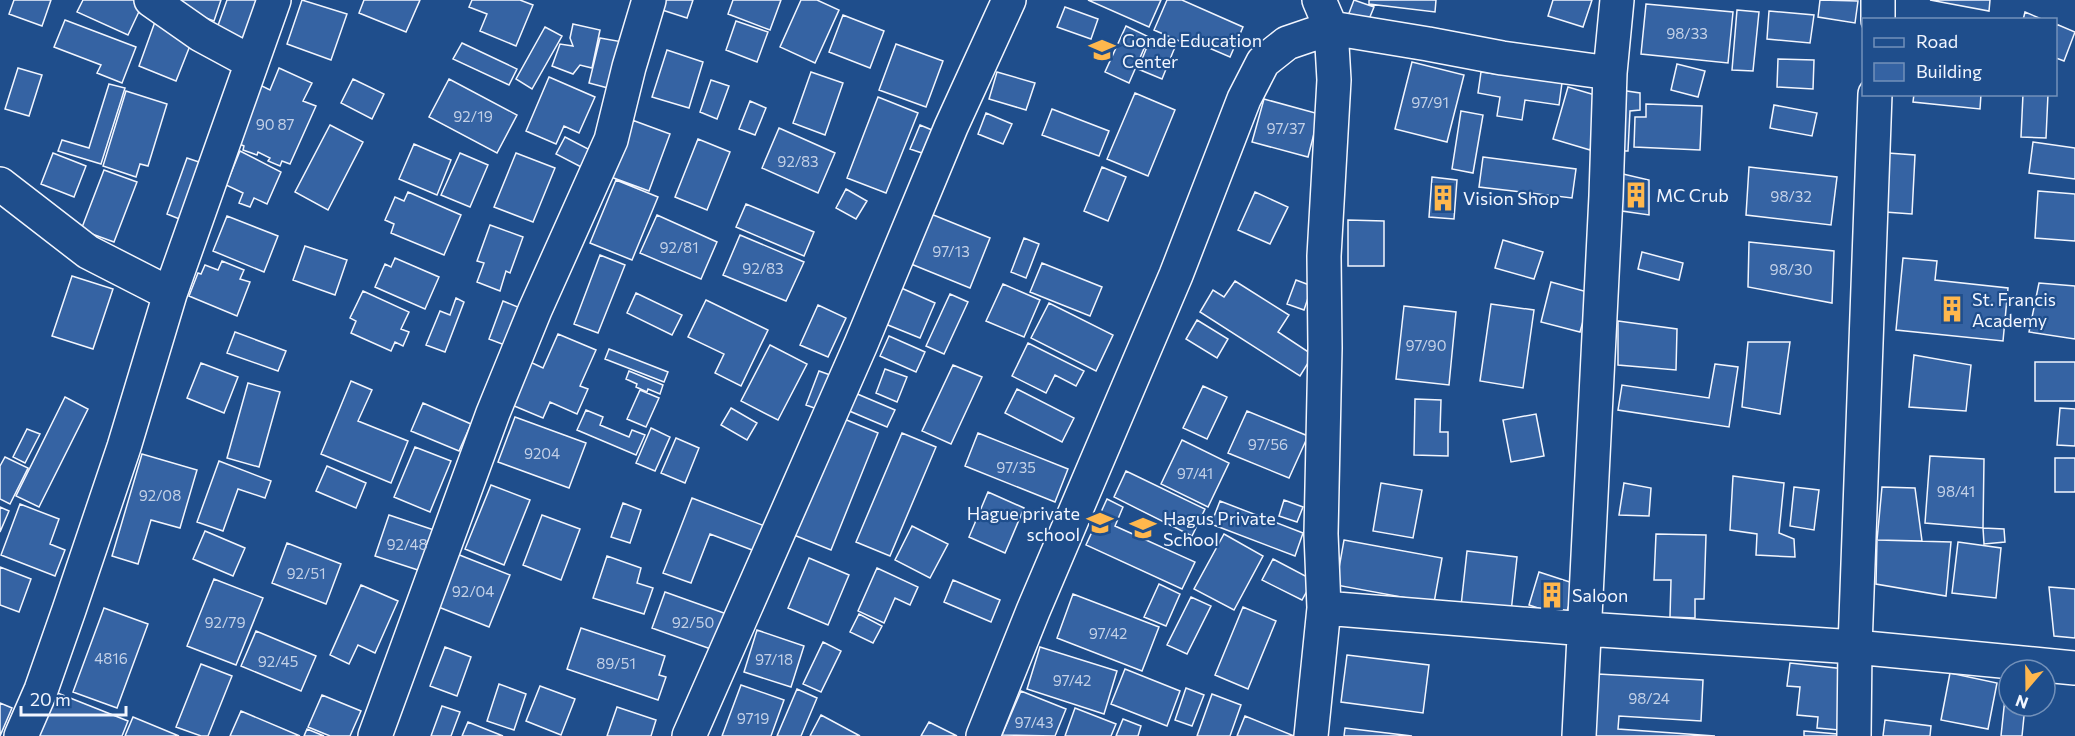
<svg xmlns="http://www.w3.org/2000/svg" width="2075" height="736" viewBox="0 0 2075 736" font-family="Commissioner,sans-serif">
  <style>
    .building { fill: #3563a3; stroke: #f2f6ff; stroke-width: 1.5 }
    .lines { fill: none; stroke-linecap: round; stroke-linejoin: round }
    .minor-casing { stroke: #f2f6ff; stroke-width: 36 }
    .minor { stroke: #1f4e8c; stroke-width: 33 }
    .labels { text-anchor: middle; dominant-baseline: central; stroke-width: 4.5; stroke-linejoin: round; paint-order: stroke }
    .number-label { font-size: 15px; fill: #c3d1e8 }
    .poi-label { font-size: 18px; fill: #f2f6ff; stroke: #1f4e8c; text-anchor: start }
  </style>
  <rect width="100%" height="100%" fill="#1f4e8c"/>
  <!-- building -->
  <path class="building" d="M14 0H51L42 26 9 14Z
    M83 0H136L143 3 128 35 77 12Z
    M172 0H221L214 21 170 5Z
    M227 0H266L249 44 216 31Z
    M302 0 347 14 331 60 287 44Z
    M364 0H420L406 32 359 13Z
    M472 0H520L533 5 516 46 480 31 487 14 469 7Z
    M658 0H693L687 18 656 8Z
    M733 0H781L770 30 728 14Z
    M801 0H817L839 10 815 63 780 47Z
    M1088 0H1161L1149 27Z
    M1167 0H1182L1243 27 1230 57 1193 41 1191 46 1154 30Z
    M1354 0 1374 7 1365 29 1346 21Z
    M1369 0H1436L1435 12 1369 4Z
    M1553 0H1592L1583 27 1548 16Z
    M1820 0 1858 1 1855 23 1818 17Z
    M1930 0H1990L1989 11Z
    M1646 4 1733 12 1728 63 1641 54Z
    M1065 7 1098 19 1091 39 1057 27Z
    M1737 10 1759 12 1753 71 1732 70Z
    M1769 11 1814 15 1810 43 1767 39Z
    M2025 12 2044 20H2023Z
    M843 15 884 31 870 68 829 52Z
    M156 19 195 33 176 81 139 66Z
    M65 20 136 47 122 83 97 73 101 65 54 47Z
    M736 21 768 32 757 62 726 50Z
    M573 24 600 30 592 68 580 65 573 74 552 66 560 44 573 46 570 38Z
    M2056 24 2075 32 2064 61 2056 58Z
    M1126 26 1149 37 1129 83 1105 72Z
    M545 27 562 36 532 89 516 79Z
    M1151 37 1175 47 1162 79 1138 69Z
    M600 38 623 42 608 88 589 83Z
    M462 43 517 69 509 85 453 59Z
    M896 44 943 61 926 107 879 90Z
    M667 50 703 62 689 108 652 97Z
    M1778 59 1814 60 1813 89 1777 87Z
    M1412 62 1464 75 1447 142 1395 129Z
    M1677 64 1705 71 1698 97 1671 90Z
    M18 68 42 75 29 116 5 109Z
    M279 68 312 83 303 101 316 106 290 164 282 161 280 166 268 161 270 158 258 152 257 155 243 150 244 146 235 142 260 85 270 90Z
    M811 72 843 83 825 135 793 123Z
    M997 72 1035 83 1026 110 989 99Z
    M1481 72 1562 83 1559 105 1525 100 1522 120 1497 116 1500 97 1478 93Z
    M549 77 595 97 579 133 564 126 556 144 526 131Z
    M353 79 384 94 372 119 341 103Z
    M449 79 517 115 497 153 429 117Z
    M711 80 729 86 717 119 700 112Z
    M109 84 125 88 101 164 58 151 62 140 89 148Z
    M1568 87 1605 98 1590 150 1553 139Z
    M1620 90 1640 93V110L1630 111 1628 151H1619Z
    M126 91 167 104 148 166 140 164 136 177 103 166Z
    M1135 93 1175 110 1148 176 1107 159Z
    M1914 94H1981L1980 109 1913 102Z
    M2023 94H2048L2046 138 2021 137Z
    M878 97 918 113 886 193 847 178Z
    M1264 99 1319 114 1308 157 1252 142Z
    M750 101 766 108 755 135 739 129Z
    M1646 104 1702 106 1700 150 1634 147 1635 117H1646Z
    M1774 105 1817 113 1812 136 1770 128Z
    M1052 109 1109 131 1099 156 1042 135Z
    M1461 111 1483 115 1473 173 1452 169Z
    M986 113 1012 124 1003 144 978 134Z
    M632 120 670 134 649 191 611 177Z
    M330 125 363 142 328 210 295 192Z
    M920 125 932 130 922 153 910 149Z
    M779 128 835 153 818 193 762 168Z
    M565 137 594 152 585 169 556 154Z
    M698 139 730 152 707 210 675 197Z
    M2033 142 2075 148V179L2029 173Z
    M414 144 451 160 437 195 399 179Z
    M240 151 281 172 267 204 254 198 250 207 239 203 243 193 226 185Z
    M53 153 86 166 74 197 41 184Z
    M460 153 488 165 470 207 441 195Z
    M516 153 555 168 533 222 494 207Z
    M1888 153 1915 155 1912 214 1885 212Z
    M1483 157 1576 169 1572 198 1479 187Z
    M187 158 202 163 182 220 167 214Z
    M1102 167 1126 177 1108 221 1084 211Z
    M1749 167 1837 177 1831 225 1746 215Z
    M104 170 137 182 114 242 81 230Z
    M1623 174 1649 180V215L1622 211Z
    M1432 177 1457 180 1454 219 1429 217Z
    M616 180 658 197 632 260 590 243Z
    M846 189 867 201 856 219 836 208Z
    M2038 191 2075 194V241L2035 238Z
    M408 192 461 215 444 255 391 233 394 224 385 220 395 197 404 201Z
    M1255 192 1288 207 1270 244 1238 230Z
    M746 204 814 232 804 256 736 227Z
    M931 214 990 238 970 288 911 264Z
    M657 215 717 242 701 279 640 253Z
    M227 216 278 236 264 272 213 251Z
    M1348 220 1384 221V266H1348Z
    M490 225 523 237 510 273 506 271 500 291 477 282 484 263 477 261Z
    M740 235 804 262 786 301 723 275Z
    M1024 238 1039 244 1026 278 1011 272Z
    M1503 240 1543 252 1534 279 1495 268Z
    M1749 242 1834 251 1832 303 1748 287Z
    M305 246 347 260 335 295 293 280Z
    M1642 252 1683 263 1679 280 1638 269Z
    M600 255 625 265 598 333 574 324Z
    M395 258 439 277 425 309 375 287 385 264 391 267Z
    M1903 258 1937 261 1935 280 2008 288 2003 341 1896 330Z
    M222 261 244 270 240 279 250 282 237 316 189 296 198 273 201 274 205 265 218 270Z
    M1042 263 1102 287 1090 316 1030 292Z
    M72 276 113 289 93 349 52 336Z
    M1296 280 1312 286 1304 310 1287 304Z
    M1235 281 1289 315 1278 332 1313 355 1300 376 1200 312 1213 290 1224 297Z
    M1551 282 1591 293 1580 332 1541 322Z
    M2039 283 2075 286V339L2029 332Z
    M1003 284 1040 300 1024 337 986 321Z
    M899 287 935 303 920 338 883 323Z
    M363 291 409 312 401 329 409 332 403 346 395 342 391 351 351 333 356 321 350 318Z
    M636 293 682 315 672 335 627 313Z
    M950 294 968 302 944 354 926 346Z
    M456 298 464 302 445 352 426 345 440 311 450 315Z
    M706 300 768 330 741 386 715 373 724 354 688 337Z
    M503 301 525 310 510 347 489 339Z
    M1049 303 1113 335 1096 371 1031 338Z
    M1491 304 1534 310 1523 388 1480 381Z
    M818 305 846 318 828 357 800 345Z
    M1404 306 1456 312 1449 385 1396 379Z
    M1197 320 1228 339 1217 358 1186 339Z
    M1618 321 1677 329 1676 370 1618 365Z
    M235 332 286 351 278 371 227 353Z
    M558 334 596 350 580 386 588 389 577 414 550 402 543 418 507 403 526 360 543 368Z
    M889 336 925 352 916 372 880 356Z
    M1748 342H1790L1780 414 1742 407Z
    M1028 343 1084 371 1076 386 1055 375 1046 393 1012 376Z
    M770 345 807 364 778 420 741 401Z
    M609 349 668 372 664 382 605 359Z
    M1914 355 1971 365 1966 411 1909 407Z
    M2035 362H2075V401H2035Z
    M201 363 238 377 224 413 187 398Z
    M1715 364 1738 367 1729 427 1618 410 1622 385 1709 398Z
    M953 365 982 377 951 444 922 431Z
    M885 369 907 377 897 402 876 393Z
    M629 371 663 385 660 394 648 389 647 392 636 387 637 384 626 379Z
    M819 371 833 376 820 410 806 405Z
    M351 381 372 390 358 421 408 441 391 483 321 454Z
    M248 383 280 392 259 467 227 458Z
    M1203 386 1227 397 1207 439 1183 428Z
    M1017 389 1074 418 1062 442 1005 413Z
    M640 390 659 398 646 427 627 419Z
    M855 393 895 410 887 427 847 410Z
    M65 397 88 409 39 507 16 496Z
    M1415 399 1441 400 1440 432H1448V456L1414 455Z
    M423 403 471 424 459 451 411 431Z
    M731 408 757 423 747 440 721 425Z
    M2060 408 2075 409V446L2057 445Z
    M586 410 603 417 600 425 629 437 632 430 645 435 636 455 577 430Z
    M1247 411 1308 436 1289 478 1228 453Z
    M1536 414 1544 456 1511 462 1503 420Z
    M837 416 878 433 831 550 789 533Z
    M515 417 586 443 569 488 498 462Z
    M651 428 670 437 655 471 636 463Z
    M27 429 40 434 25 463 13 457Z
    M902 433 936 447 890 556 856 542Z
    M978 433 1068 469 1055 502 965 466Z
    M676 438 699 448 685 483 661 473Z
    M1182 440 1229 463 1208 507 1161 484Z
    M415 447 451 461 430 512 394 497Z
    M142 454 197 470 180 528 151 520 138 564 112 556Z
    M1930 456 1984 459 1983 528 1925 523Z
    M5 457 28 468 10 504 0 499V466Z
    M2055 458H2075V492H2055Z
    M219 461 271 481 265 498 238 489 223 531 197 522Z
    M327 466 366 483 356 508 316 491Z
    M1126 471 1205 509 1192 536 1114 497Z
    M1733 476 1784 483 1779 533 1794 539 1795 557 1756 555 1757 534 1730 530Z
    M1381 483 1422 490 1413 538 1373 531Z
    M1624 483 1651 488 1649 516 1619 515Z
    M491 485 530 500 504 565 465 549Z
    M1794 487 1819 490 1814 530 1790 526Z
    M1882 487 1915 488 1922 541 1877 540Z
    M988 492 1024 508 1005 553 969 537Z
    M692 498 770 528 760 553 710 534 691 583 663 573Z
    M1107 499 1123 507 1115 526 1195 562 1182 589 1086 545Z
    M1284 500 1303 507 1297 522 1279 516Z
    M1220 501 1303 533 1295 556 1211 524Z
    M623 503 641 510 630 543 611 537Z
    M20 504 59 519 50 544 65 550 55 576 1 555Z
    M0 507 9 511 0 532Z
    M389 515 437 531 424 572 375 556Z
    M542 515 580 529 561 580 523 565Z
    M912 526 948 544 930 578 895 560Z
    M1983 528 2004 529 2005 542 1984 544Z
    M205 531 245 548 233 576 193 559Z
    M1224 534 1263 556 1234 610 1194 589Z
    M1656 534 1706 535 1704 599H1695V618L1670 617 1671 580H1654Z
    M1344 540 1442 558 1434 603 1336 585Z
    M1877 540 1951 542 1946 596 1876 584Z
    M1958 542 2001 548 1996 598 1952 593Z
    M287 543 341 564 326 604 272 583Z
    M1467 551 1517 557 1511 612 1461 606Z
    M457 554 510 575 489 627 436 606Z
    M607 556 641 568 637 583 653 588 644 614 593 598Z
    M809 558 849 575 828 625 788 608Z
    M1273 559 1313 580 1302 600 1262 580Z
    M0 567 31 579 19 612 0 605Z
    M877 568 918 587 910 605 895 598 884 623 858 611Z
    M1539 572 1576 584 1565 617 1529 605Z
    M214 579 263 598 236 665 187 646Z
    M953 580 1000 600 991 622 944 602Z
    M1159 584 1180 594 1166 626 1144 617Z
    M361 585 398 601 375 653 358 645 349 664 330 655Z
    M2049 587 2075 589V638L2054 636Z
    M665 592 735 617 722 653 652 628Z
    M1073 594 1159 627 1142 671 1057 638Z
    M1191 597 1211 606 1187 654 1167 645Z
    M1243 607 1276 621 1248 689 1215 675Z
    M104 608 148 624 117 708 73 692Z
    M859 614 882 626 873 643 850 632Z
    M581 628 665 656 659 675 666 677 658 700 567 669Z
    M757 630 804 646 791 687 744 672Z
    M256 631 316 656 301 691 241 666Z
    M823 642 841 651 821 692 803 684Z
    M445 647 471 657 457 696 430 686Z
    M1040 647 1117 671 1104 714 1027 689Z
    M1347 655 1429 665 1423 713 1341 702Z
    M1790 663 1845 669 1839 730 1817 728 1818 717 1797 715 1800 687 1787 686Z
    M201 664 232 676 208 736H201L176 727Z
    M1125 669 1180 691 1167 726 1111 704Z
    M1950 673 1997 683 1988 729 1941 720Z
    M1598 674 1703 680 1701 721 1619 716 1618 729 1715 736H1594Z
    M499 684 526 694 514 730 487 721Z
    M741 685 784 700 771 736H722Z
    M540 686 575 699 561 735 526 721Z
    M1186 688 1204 695 1192 726 1175 720Z
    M797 689 817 698 801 736H777Z
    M1021 691 1066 709 1055 736 1002 735Z
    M55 692 128 721 122 736H38Z
    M1212 694 1241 705 1230 736H1197Z
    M322 695 361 711 350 736H330L308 727Z
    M2005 698H2009V706H2025L2022 736H2001Z
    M0 703 12 708 0 736Z
    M442 706 460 712 451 736H431Z
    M617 707 656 720 651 736H607Z
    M1075 708 1116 724 1111 736H1065Z
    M241 711 300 736H230Z
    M821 715 860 736H810Z
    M1245 716 1294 736H1237Z
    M133 717 179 736H125Z
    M1123 719 1141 726 1138 736H1116Z
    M1885 720 1931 726 1930 736H1883Z
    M468 722 503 736H462Z
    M929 722 957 736H921Z
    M1345 728 1412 736H1344Z
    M307 729 324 736H304Z
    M1804 731 1848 735V736H1804Z"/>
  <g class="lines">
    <!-- minor casing -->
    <g class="minor-casing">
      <path id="minor" d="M151 0 201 35 251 62
        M1878 20V0
        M0 184 88 252 170 294
        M1324 608 1586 629 1855 647 2075 668
        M21 736 41 690 69 610 124 447 170 294 274 0
        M375 736 493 413 535 310 611 140 629 67 649 0
        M689 736 861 344 951 127 1009 0
        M983 736 1033 611 1176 275 1244 99 1263 62 1287 43 1331 28 1428 44 1502 58 1610 73
        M1311 736 1324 608 1321 534 1325 348 1324 256 1334 80 1331 28 1319 0
        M1579 736 1606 196 1610 73 1617 0
        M1854 736 1855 647 1875 94"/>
    </g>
    <!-- minor -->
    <use href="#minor" class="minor"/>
  </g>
  <!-- icons -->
  <defs>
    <g id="school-bare" transform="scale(2.07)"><path d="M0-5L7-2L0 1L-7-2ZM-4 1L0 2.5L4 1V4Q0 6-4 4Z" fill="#ffb74d" stroke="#1f4e8c" stroke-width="2.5" paint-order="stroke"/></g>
    <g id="building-bare" transform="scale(2.07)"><path d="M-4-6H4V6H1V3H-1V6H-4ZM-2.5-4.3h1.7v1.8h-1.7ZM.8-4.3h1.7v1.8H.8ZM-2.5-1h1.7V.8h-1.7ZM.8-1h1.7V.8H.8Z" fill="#ffb74d" stroke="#1f4e8c" stroke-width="2.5" paint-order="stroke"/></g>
  </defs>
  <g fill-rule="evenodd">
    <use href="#school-bare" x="1102" y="50"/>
    <use href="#building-bare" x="1636" y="195"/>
    <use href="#building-bare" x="1443" y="198"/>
    <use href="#building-bare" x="1952" y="309"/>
    <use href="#school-bare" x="1100" y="523"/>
    <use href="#school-bare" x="1143" y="528"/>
    <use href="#building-bare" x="1552" y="595"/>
  </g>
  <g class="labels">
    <!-- number labels -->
    <g class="number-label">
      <text x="1687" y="33">98/33</text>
      <text x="1430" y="102">97/91</text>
      <text x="473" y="116">92/19</text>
      <text x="275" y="124">90 87</text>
      <text x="1286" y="128">97/37</text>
      <text x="798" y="161">92/83</text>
      <text x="1791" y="196">98/32</text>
      <text x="679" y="247">92/81</text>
      <text x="951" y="251">97/13</text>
      <text x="763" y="268">92/83</text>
      <text x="1791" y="269">98/30</text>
      <text x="1426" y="345">97/90</text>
      <text x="1268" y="444">97/56</text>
      <text x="542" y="453">9204</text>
      <text x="1016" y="467">97/35</text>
      <text x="1195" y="473">97/41</text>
      <text x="1956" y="491">98/41</text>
      <text x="160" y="495">92/08</text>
      <text x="407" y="544">92/48</text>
      <text x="306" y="573">92/51</text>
      <text x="473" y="591">92/04</text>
      <text x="225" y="622">92/79</text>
      <text x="693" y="622">92/50</text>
      <text x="1108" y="633">97/42</text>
      <text x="111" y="658">4816</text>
      <text x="774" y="659">97/18</text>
      <text x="278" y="661">92/45</text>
      <text x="616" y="663">89/51</text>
      <text x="1072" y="680">97/42</text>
      <text x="1649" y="698">98/24</text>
      <text x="753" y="718">9719</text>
      <text x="1034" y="722">97/43</text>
    </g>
    <!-- poi labels -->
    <g class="poi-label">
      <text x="1122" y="40">Gonde Education<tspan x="1122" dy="21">Center</tspan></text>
      <text x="1656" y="195">MC Crub</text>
      <text x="1463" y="198">Vision Shop</text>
      <text x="1972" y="299">St. Francis<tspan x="1972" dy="21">Academy</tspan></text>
      <text x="1080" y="513" text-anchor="end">Hague private<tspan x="1080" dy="21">school</tspan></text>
      <text x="1163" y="518">Hagus Private<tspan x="1163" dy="21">School</tspan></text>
      <text x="1572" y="595">Saloon</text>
    </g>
  </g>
  <!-- legend -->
  <rect x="1862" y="18" width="195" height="78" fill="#1f4e8c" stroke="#7391ba" stroke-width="1.5"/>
  <rect x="1874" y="38" width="30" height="9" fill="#1f4e8c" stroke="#7391ba" stroke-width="1.5"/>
  <text x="1916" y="48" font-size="18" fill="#f2f6ff">Road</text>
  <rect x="1874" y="63" width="30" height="18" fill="#3563a3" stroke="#7391ba" stroke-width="1.5"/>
  <text x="1916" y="78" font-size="18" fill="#f2f6ff">Building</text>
  <!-- north arrow -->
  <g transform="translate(2027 688) rotate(200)"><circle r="28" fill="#1f4e8c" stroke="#7391ba" stroke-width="1.5"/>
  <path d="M0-4.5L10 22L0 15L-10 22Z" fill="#ffb74d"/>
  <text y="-9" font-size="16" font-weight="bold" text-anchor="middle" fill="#f2f6ff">N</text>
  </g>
  <!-- scale -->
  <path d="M21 706v9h105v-9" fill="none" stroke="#f2f6ff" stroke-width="3"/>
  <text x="30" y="706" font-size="18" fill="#f2f6ff" stroke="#1f4e8c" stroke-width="4.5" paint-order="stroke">20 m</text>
</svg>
